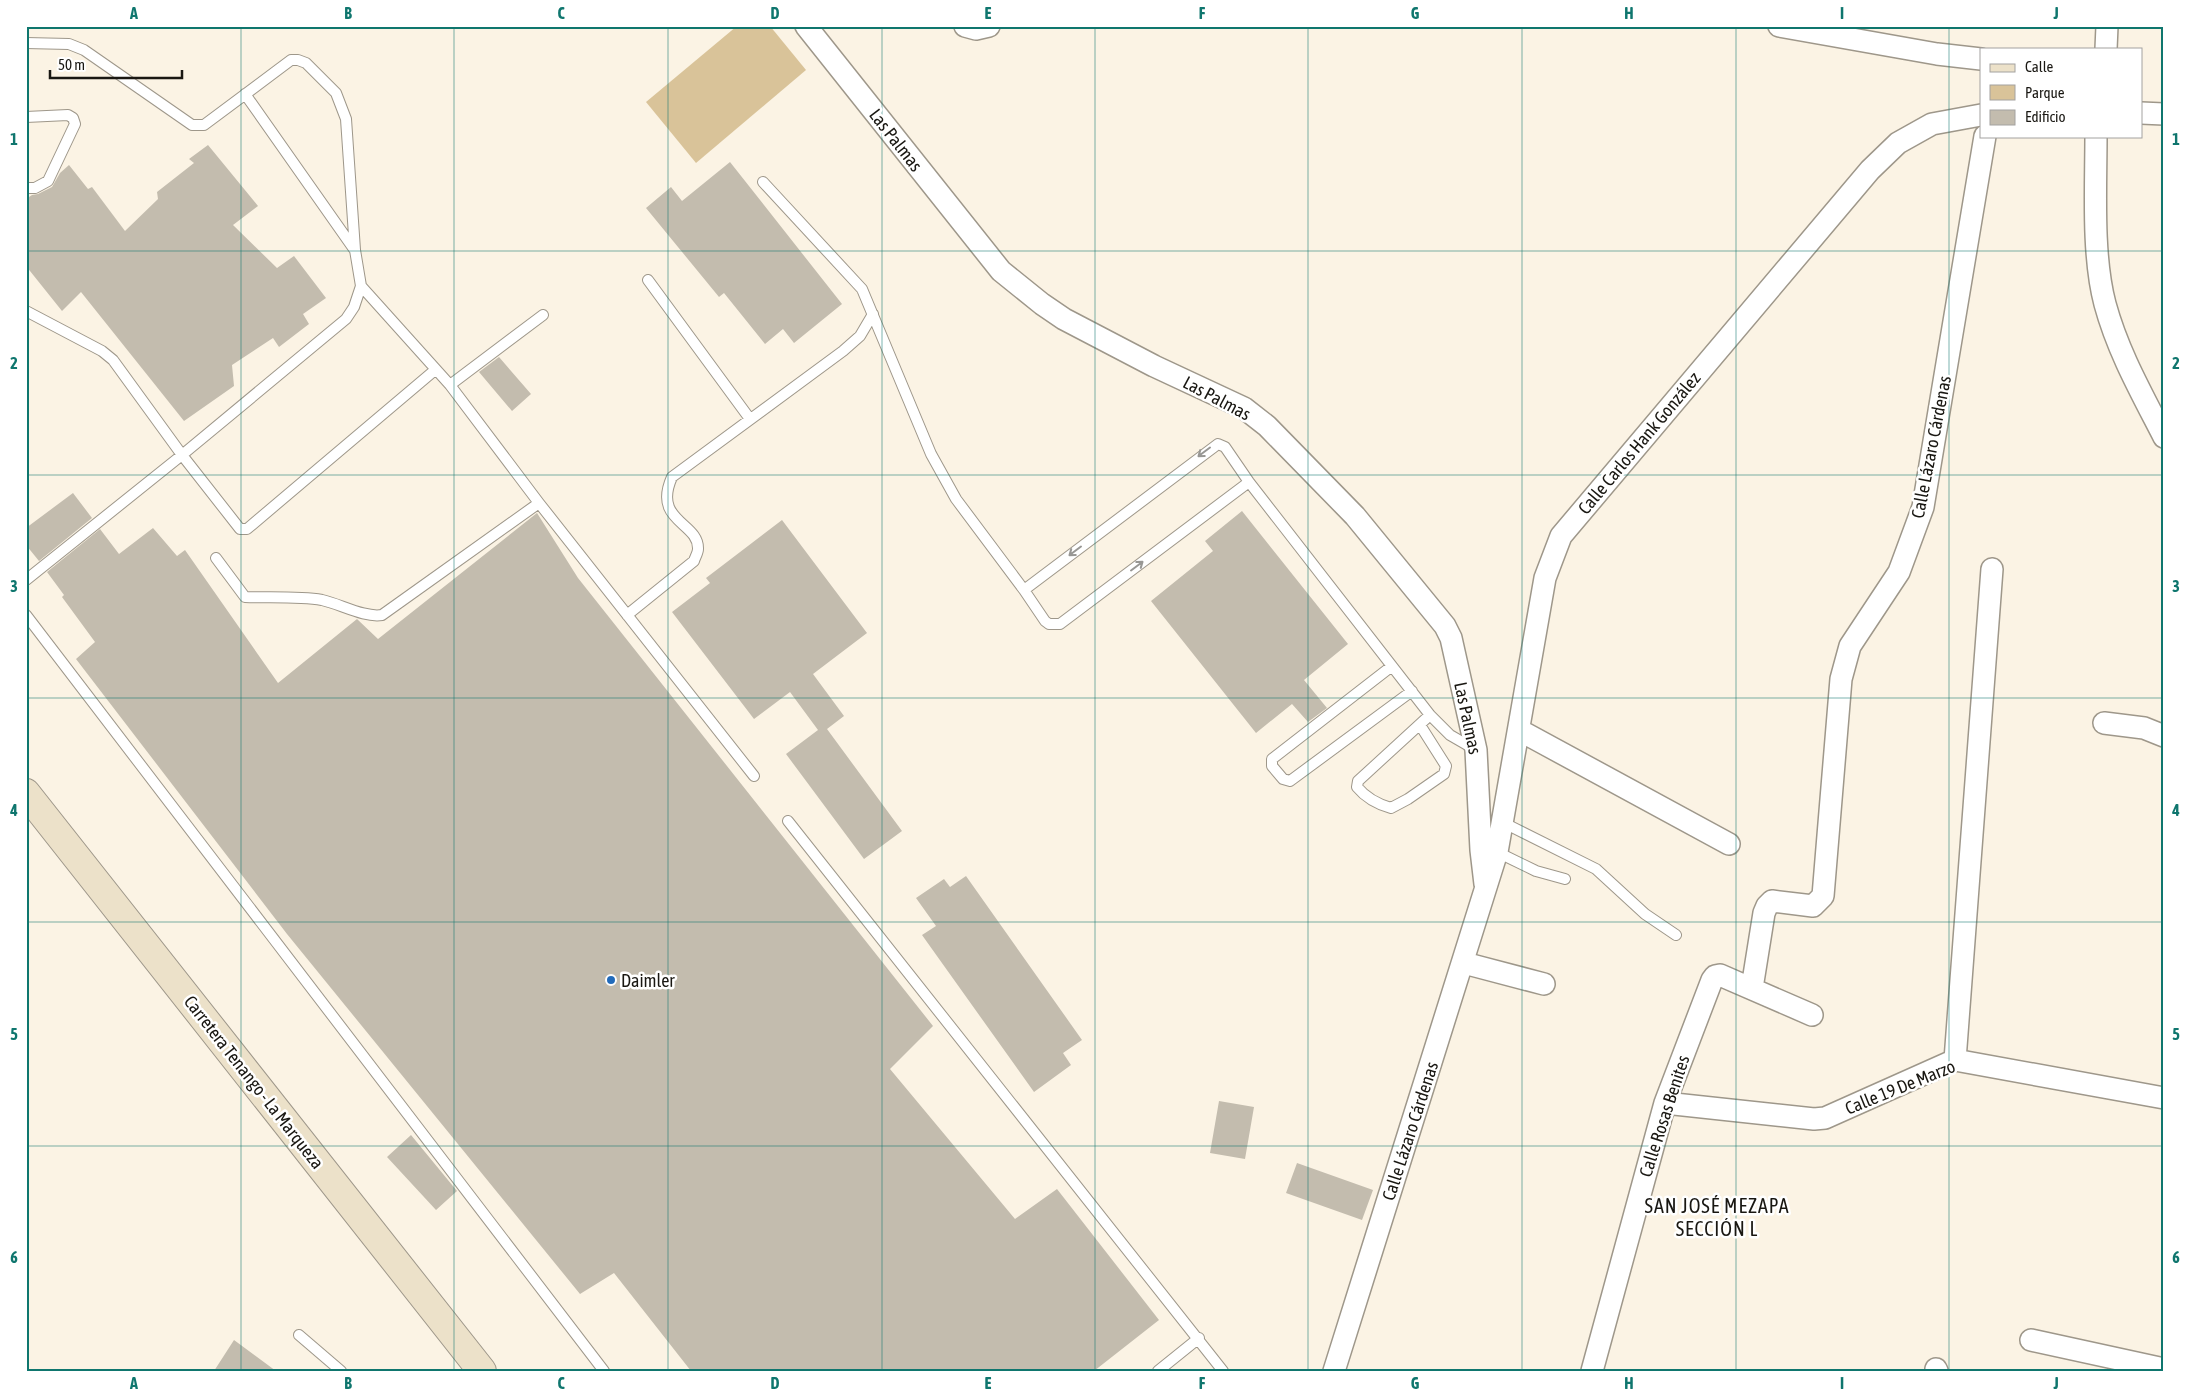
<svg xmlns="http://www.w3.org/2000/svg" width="2190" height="1397" viewBox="0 0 2190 1397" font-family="'Asap Condensed',sans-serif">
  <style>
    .green { fill: #d9c399 }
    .building { fill: #c3bcae }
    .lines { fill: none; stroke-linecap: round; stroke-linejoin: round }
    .service-casing { stroke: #9e978a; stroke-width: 12 }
    .minor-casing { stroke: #9e978a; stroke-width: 24 }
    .secondary-casing { stroke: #9e978a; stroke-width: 30 }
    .service { stroke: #fff; stroke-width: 10 }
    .minor { stroke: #fff; stroke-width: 21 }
    .secondary { stroke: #ece1c9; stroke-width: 28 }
    .oneway { stroke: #989794 }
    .grid { fill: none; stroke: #0f766e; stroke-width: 1; stroke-opacity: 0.55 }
    .poi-dot { fill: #226bbb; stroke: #fff; stroke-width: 2 }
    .labels { text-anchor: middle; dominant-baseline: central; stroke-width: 5; stroke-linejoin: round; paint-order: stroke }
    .street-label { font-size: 18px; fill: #191712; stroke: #fff }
    .poi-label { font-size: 18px; fill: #191712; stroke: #fff; text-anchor: start }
    .quarter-label { font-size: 20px; letter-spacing: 1px; fill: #191712; stroke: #fff }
    .neatline { fill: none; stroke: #0f766e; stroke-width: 2 }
    .grid-label { font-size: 16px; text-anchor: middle; font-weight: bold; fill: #0f766e }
  </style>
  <rect width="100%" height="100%" fill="#fbf3e4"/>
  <!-- green -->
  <path class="green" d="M737 26H770L806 70 696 163 646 102Z"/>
  <!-- building -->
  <path class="building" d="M208 145 258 206 233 225 277 268 294 256 326 298 303 314 309 324 279 347 273 338 232 365 234 386 184 421 81 292 62 311 26 266V199L32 195 38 194 52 187 60 173 69 165 88 189 92 187 125 231 158 199 157 192 194 163 189 159Z
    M730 162 842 304 794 343 783 329 765 344 724 293 719 297 646 208 671 187 682 201Z
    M499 357 531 394 512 411 479 372Z
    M73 493 92 518 39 561 26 545V528Z
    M1242 511 1348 644 1304 680 1327 708 1308 722 1292 704 1256 733 1151 601 1213 551 1205 541Z
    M537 513 578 578 933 1026 890 1069 1015 1219 1057 1189 1159 1320 1094 1371H691L614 1273 580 1294 287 934 76 659 95 642 62 597 64 595 47 572 100 529 119 554 153 528 177 556 185 550 278 683 357 619 378 639Z
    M782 520 867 633 813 674 844 716 827 729 902 831 864 859 786 754 818 730 790 692 754 719 672 612 710 583 706 578Z
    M966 876 1082 1040 1063 1053 1071 1065 1034 1092 922 935 936 926 916 898 944 879 950 887Z
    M1219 1101 1254 1107 1245 1159 1210 1153Z
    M411 1135 457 1191 436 1210 387 1157Z
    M1297 1163 1373 1190 1362 1220 1286 1193Z
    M234 1340 276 1371H214Z"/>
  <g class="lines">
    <!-- service casing -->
    <g class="service-casing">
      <path id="service" d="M26 43 69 44 84 50 192 125H204L291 60H298L306 63 336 93 346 119 355 250 361 286 354 307 346 319 182 455 26 580
        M245 94 354 249
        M26 117 68 115 73 118 75 124 48 181 35 188H26
        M763 182 862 289 931 454 956 499 1024 590
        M648 280 750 419
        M361 286 450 385 543 315
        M26 311 102 351 113 360 182 455 240 529H247L435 370
        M450 385 539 503 754 776
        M1249 482 1060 624H1049L1045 621 1024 590 1218 444 1225 447 1249 482 1430 715 1450 735 1476 750
        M216 558 245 597C269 598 299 596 322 600 340 604 365 618 382 615L539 503
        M26 615 604 1371
        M627 615 694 561C695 557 698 553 698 549 699 522 652 522 672 477L843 351 860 336 873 314
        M1392 666 1272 759V766L1283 779 1290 781 1412 691
        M1420 725 1446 766 1444 774 1408 799 1391 808C1377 804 1366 798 1357 787L1358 781 1430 715
        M788 821 1223 1371
        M1504 823 1596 869 1645 914 1676 935
        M1497 852 1536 871 1565 879
        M299 1335 341 1371
        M1158 1371 1199 1338"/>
    </g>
    <!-- minor casing -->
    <g class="minor-casing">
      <path id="minor" d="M806 26 1001 271 1042 304 1064 319 1154 366 1244 408 1267 426 1355 516 1445 626 1451 638 1476 750 1481 850 1485 884
        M965 26 976 29 989 26
        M1779 26 1937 54 1981 59
        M2106 49 2107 26
        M2141 113 2164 114
        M2096 136C2096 188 2092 255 2105 304 2118 352 2142 394 2164 437
        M2104 723 2144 728 2164 736
        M1519 730 1729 844
        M1464 963 1544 984
        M1752 988 1764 913 1767 906 1772 901 1813 906 1823 896 1841 679 1850 646 1899 572 1923 507 1985 136
        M1955 1060 1992 569
        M1665 1103 1814 1119 1825 1118 1955 1060 2164 1098
        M2031 1340 2164 1369
        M1936 1369 1937 1371
        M1334 1371 1497 852 1545 578 1561 536 1870 170 1898 143 1932 124 1981 115
        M1592 1371 1665 1103 1712 980 1715 976 1720 975 1812 1015"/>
    </g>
    <!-- secondary casing -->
    <g class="secondary-casing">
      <path id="secondary" d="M26 793 482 1371"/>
    </g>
    <!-- service -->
    <use href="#service" class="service"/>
    <!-- minor -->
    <use href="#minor" class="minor"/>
    <!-- secondary -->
    <use href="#secondary" class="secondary"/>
  </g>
  <!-- one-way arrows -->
  <defs><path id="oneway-shaft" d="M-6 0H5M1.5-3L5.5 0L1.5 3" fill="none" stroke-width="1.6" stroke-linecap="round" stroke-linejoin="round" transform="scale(1.25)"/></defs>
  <g class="oneway">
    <use href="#oneway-shaft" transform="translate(1204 452) rotate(143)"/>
    <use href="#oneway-shaft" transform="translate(1075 551) rotate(143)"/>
    <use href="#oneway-shaft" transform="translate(1137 566) rotate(-37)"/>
  </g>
  <!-- grid -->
  <path class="grid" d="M241 26V1371M454 26V1371M668 26V1371M882 26V1371M1095 26V1371M1308 26V1371M1522 26V1371M1736 26V1371M1949 26V1371M26 251H2164M26 475H2164M26 698H2164M26 922H2164M26 1146H2164"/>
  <!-- markers -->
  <circle class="poi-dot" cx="611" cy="980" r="5"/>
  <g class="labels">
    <!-- street labels -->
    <g class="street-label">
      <text transform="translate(896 140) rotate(52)">Las Palmas</text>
      <text transform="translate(1217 398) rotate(28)">Las Palmas</text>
      <text transform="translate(1639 443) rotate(-50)">Calle Carlos Hank González</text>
      <text transform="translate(1931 447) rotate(-79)">Calle Lázaro Cárdenas</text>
      <text transform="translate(1468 718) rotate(78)">Las Palmas</text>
      <text transform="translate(254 1082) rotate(52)">Carretera Tenango - La Marqueza</text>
      <text transform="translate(1900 1087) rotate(-22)">Calle 19 De Marzo</text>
      <text transform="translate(1664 1116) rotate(-72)">Calle Rosas Benites</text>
      <text transform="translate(1410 1131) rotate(-72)">Calle Lázaro Cárdenas</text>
    </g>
    <!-- poi labels -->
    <g class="poi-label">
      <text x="621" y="980">Daimler</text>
    </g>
    <!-- quarter labels -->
    <g class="quarter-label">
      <text x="1717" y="1205">SAN JOSÉ MEZAPA<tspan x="1717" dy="23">SECCIÓN L</tspan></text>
    </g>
  </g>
  <!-- border -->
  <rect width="2190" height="1397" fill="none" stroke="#ffffff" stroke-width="55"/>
  <!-- legend -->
  <rect x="1980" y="48" width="162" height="90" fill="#ffffff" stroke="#a3a2a0"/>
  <rect x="1990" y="64" width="25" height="8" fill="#ece1c9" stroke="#a3a2a0"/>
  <text x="2025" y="72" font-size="15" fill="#191712">Calle</text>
  <rect x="1990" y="85" width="25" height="15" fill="#d9c399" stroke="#a3a2a0"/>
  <text x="2025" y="98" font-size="15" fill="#191712">Parque</text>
  <rect x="1990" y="110" width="25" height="15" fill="#c3bcae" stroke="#a3a2a0"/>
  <text x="2025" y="122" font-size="15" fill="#191712">Edificio</text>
  <!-- scale -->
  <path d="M50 70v8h132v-8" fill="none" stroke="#191712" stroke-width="2.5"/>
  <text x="58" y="70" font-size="15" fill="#191712" stroke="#ffffff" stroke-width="4" paint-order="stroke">50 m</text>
  <rect x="28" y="28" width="2134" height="1342" class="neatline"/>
  <g class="grid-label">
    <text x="134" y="19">A</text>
    <text x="348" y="19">B</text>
    <text x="561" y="19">C</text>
    <text x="775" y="19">D</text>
    <text x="988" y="19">E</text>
    <text x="1202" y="19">F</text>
    <text x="1415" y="19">G</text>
    <text x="1629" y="19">H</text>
    <text x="1842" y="19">I</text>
    <text x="2056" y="19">J</text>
    <text x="14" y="145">1</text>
    <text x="2176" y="145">1</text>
    <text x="14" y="369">2</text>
    <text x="2176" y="369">2</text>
    <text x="14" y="592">3</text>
    <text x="2176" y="592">3</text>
    <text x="14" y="816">4</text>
    <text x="2176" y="816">4</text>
    <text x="14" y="1040">5</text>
    <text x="2176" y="1040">5</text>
    <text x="14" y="1263">6</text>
    <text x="2176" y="1263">6</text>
    <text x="134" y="1389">A</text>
    <text x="348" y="1389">B</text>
    <text x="561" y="1389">C</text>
    <text x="775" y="1389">D</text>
    <text x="988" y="1389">E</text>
    <text x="1202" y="1389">F</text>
    <text x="1415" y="1389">G</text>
    <text x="1629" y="1389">H</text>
    <text x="1842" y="1389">I</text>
    <text x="2056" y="1389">J</text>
  </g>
</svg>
